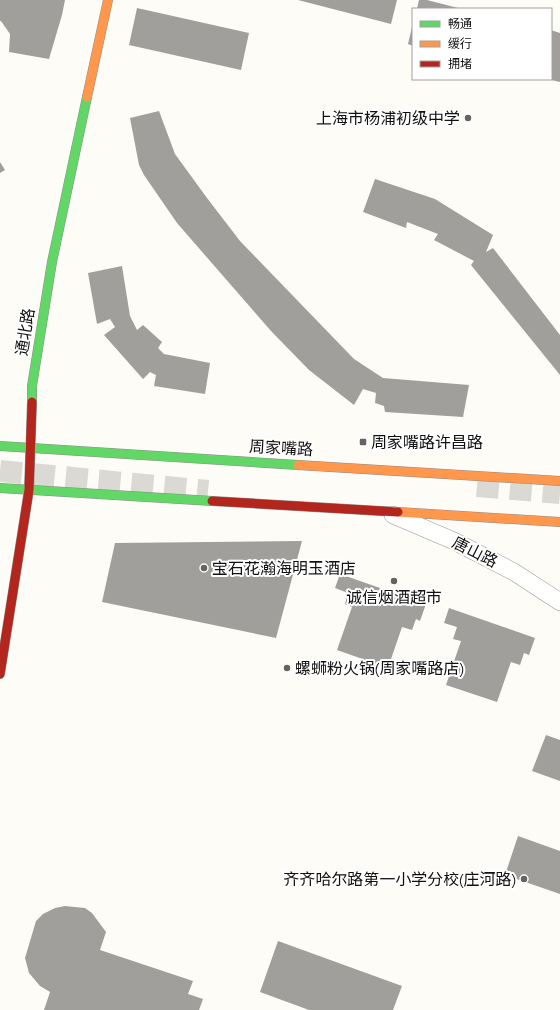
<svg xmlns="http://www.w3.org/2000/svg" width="560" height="1010" viewBox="0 0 560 1010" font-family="'Zilla Slab','Noto Sans SC',serif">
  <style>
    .building { fill: #a19f9c }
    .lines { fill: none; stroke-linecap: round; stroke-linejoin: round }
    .highway-tunnel { stroke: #dad9d4; stroke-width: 22; stroke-dasharray: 22 11; stroke-linecap: butt }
    .street-casing { stroke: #979795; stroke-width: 18 }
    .fast-casing { stroke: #8e8d8b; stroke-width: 10 }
    .slow-casing { stroke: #8e8d8b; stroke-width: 10 }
    .jam-casing { stroke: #8e8d8b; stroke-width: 10 }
    .street { stroke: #fffffe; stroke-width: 17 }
    .fast { stroke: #63d668; stroke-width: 9 }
    .slow { stroke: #ff974d; stroke-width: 9 }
    .jam { stroke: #b3261e; stroke-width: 9 }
    .poi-dot { fill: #646362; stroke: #fff; stroke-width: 1.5 }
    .labels { text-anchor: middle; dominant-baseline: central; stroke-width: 4; stroke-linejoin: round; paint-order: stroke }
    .poi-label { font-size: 16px; fill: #111; stroke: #fff; text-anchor: start }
    .street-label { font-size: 16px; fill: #111; stroke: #fff }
  </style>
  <rect width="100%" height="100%" fill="#fdfcf7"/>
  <!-- building -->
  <path class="building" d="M0 0H65L62 15 49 59 9 52 10 34 1 21H0Z
    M298 0H397L391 24Z
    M419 0H427L462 9H417Z
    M137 8 249 33 241 70 129 45Z
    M412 27H413V46L408 44Z
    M551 30 560 33V82L551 80Z
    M159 111 175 154 207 198 240 241 354 359 383 378 469 385 463 417 385 412 384 406 375 403 376 393 363 389 354 405 309 370 271 331 177 223 144 175 139 165 130 118Z
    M0 162 5 170 0 173Z
    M375 179 435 199 493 235 486 252 493 248 560 335V375L471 265 474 261 434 240 438 234 407 222 406 228 363 212Z
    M122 266 130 316 137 330 143 325 162 342 158 348 164 354 210 363 205 394 154 386 156 375 150 372 143 379 104 335 115 327 110 319 97 324 88 273Z
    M302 541 276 638 102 602 115 543Z
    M340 574 426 604 420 621 416 619 412 630 402 627 388 668 337 650 352 607 345 604 348 593 335 588Z
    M449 608 535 638 529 655 524 653 520 665 511 662 497 702 446 685 461 641 453 639 457 627 444 623Z
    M546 735 560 740V781L532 771Z
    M518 836 560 851V894L505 875Z
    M65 906 85 908 92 913 106 932 100 950 193 981 188 994 203 999 199 1010H44L50 992 40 986 29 973 25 958 36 921 43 914 55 908Z
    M278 941 402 986 393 1010H309L260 992Z"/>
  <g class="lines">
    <!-- highway-tunnel -->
    <path class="highway-tunnel" d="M0 471 208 491
      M477 486 560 493"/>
    <!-- street casing -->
    <g class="street-casing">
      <path id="street" d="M393 515 454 541 514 572 560 602"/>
    </g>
    <!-- fast casing -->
    <g class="fast-casing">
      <path id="fast" d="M32 402V386L52 262 87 97
        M0 446 298 465
        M0 488 212 501"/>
    </g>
    <!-- slow casing -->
    <g class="slow-casing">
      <path id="slow" d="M87 97 108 0
        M298 465 560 481
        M398 512 560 522"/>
    </g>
    <!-- jam casing -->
    <g class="jam-casing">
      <path id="jam" d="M212 501 398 512
        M0 674 29 490 32 402"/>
    </g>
    <!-- street -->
    <use href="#street" class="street"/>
    <!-- fast -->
    <use href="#fast" class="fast"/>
    <!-- slow -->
    <use href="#slow" class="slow"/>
    <!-- jam -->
    <use href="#jam" class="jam"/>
  </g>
  <!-- markers -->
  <g class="poi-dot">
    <circle cx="468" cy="118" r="4"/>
    <rect x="359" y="438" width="8" height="8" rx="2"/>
    <circle cx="204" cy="568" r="4"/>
    <circle cx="394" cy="581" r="4"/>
    <circle cx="287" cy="668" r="4"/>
    <circle cx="524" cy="879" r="4"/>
  </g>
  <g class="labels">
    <!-- poi labels -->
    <g class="poi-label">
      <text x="460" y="118" text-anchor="end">上海市杨浦初级中学</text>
      <text x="371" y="442">周家嘴路许昌路</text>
      <text x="212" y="568">宝石花瀚海明玉酒店</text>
      <text x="394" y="597" text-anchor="middle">诚信烟酒超市</text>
      <text x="295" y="668">螺蛳粉火锅(周家嘴路店)</text>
      <text x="516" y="879" text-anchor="end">齐齐哈尔路第一小学分校(庄河路)</text>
    </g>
    <!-- street labels -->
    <g class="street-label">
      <text transform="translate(25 332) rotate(-81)">通北路</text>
      <text transform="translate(281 448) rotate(3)">周家嘴路</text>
      <text transform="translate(475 552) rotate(27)">唐山路</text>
    </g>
  </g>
  <!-- legend -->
  <rect x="412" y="8" width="140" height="72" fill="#ffffff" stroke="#a0a0a0"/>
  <rect x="420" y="21" width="20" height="6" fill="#63d668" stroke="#a0a0a0"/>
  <text x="448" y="28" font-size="12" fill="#111111">畅通</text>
  <rect x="420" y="41" width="20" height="6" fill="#ff974d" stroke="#a0a0a0"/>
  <text x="448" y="48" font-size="12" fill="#111111">缓行</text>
  <rect x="420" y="61" width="20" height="6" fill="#b3261e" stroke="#a0a0a0"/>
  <text x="448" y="68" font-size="12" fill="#111111">拥堵</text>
</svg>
